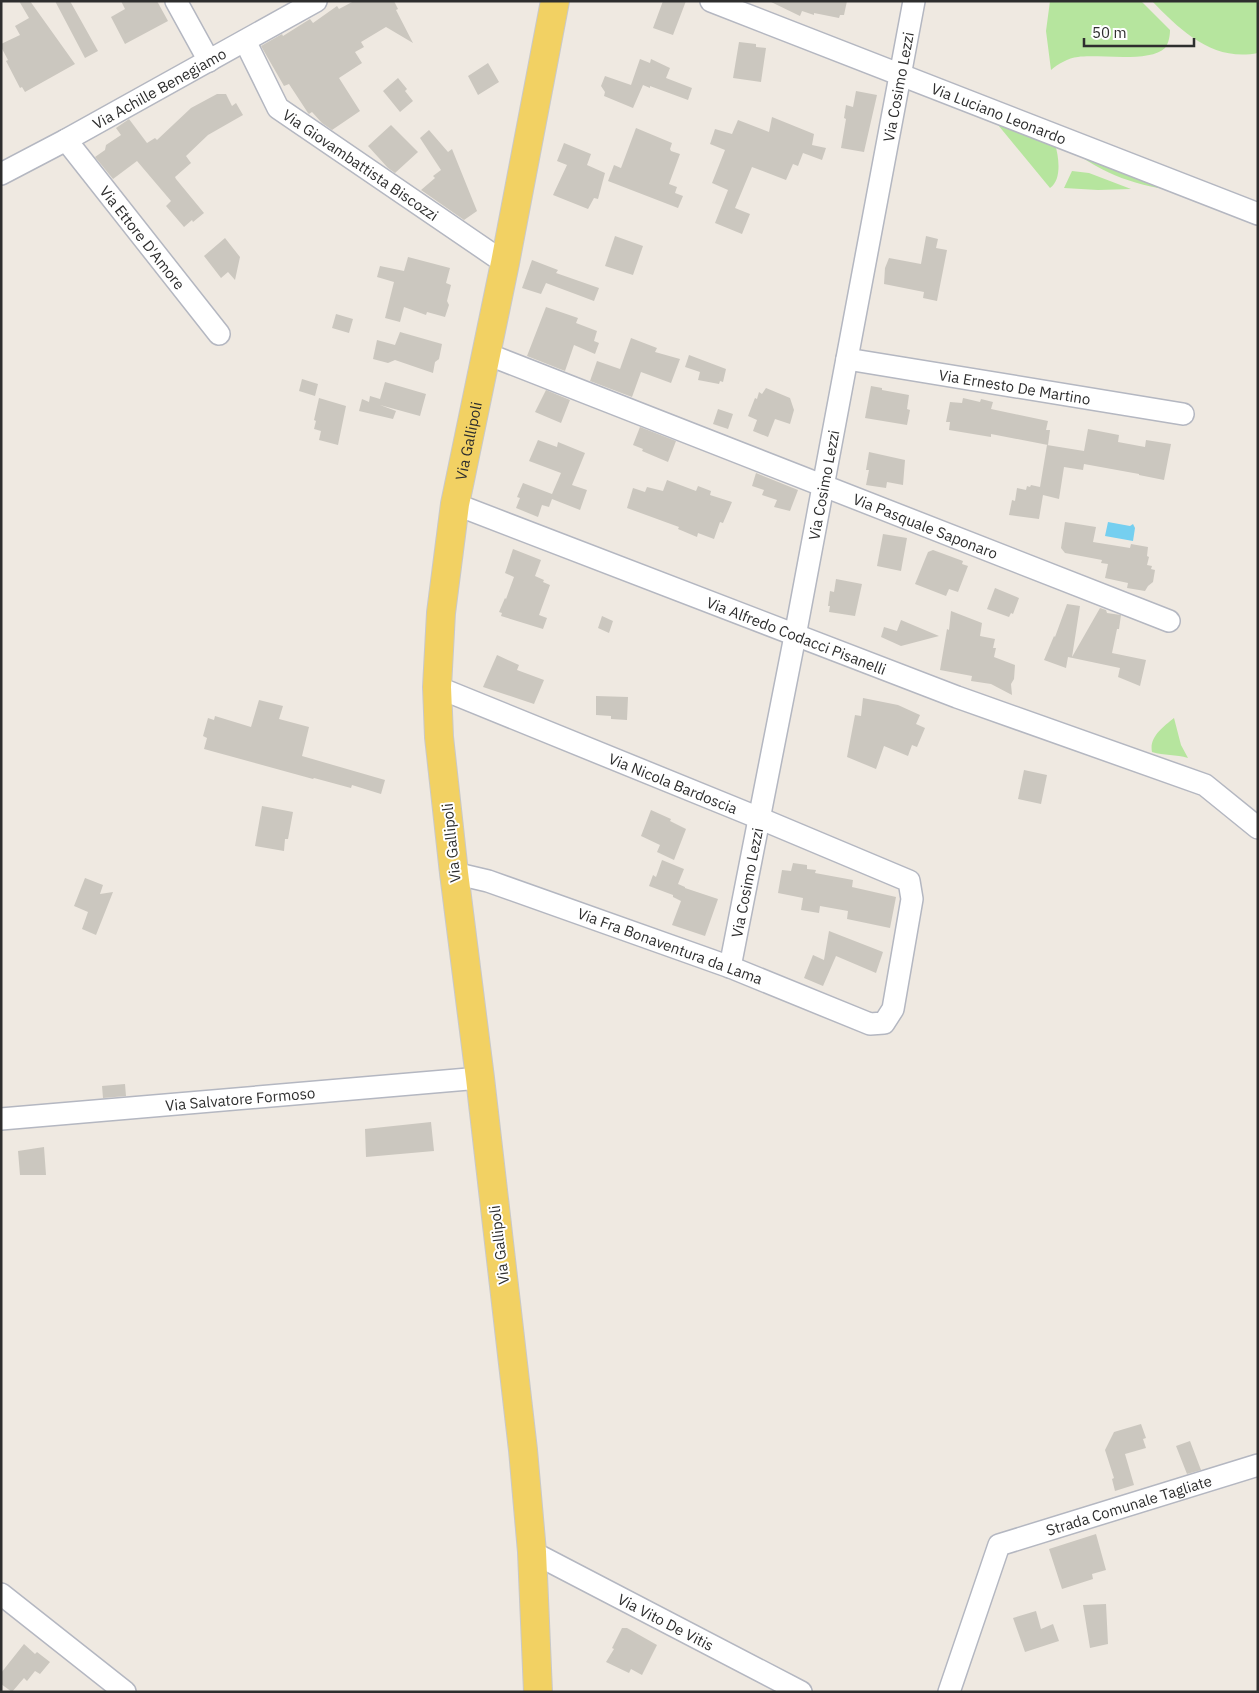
<svg xmlns="http://www.w3.org/2000/svg" width="1259" height="1693" viewBox="0 0 1259 1693" font-family="'IBM Plex Sans',sans-serif">
  <style>
    .green { fill: #b6e59e }
    .water { fill: #75cff0 }
    .building { fill: #cbc7bf }
    .lines { fill: none; stroke-linecap: round; stroke-linejoin: round }
    .minor-casing { stroke: #b4b7c1; stroke-width: 24 }
    .major-casing { stroke: #c9c9c9; stroke-width: 30 }
    .minor { stroke: #fff; stroke-width: 21 }
    .major { stroke: #f2d163; stroke-width: 28 }
    .labels { text-anchor: middle; dominant-baseline: central; stroke-width: 4; stroke-linejoin: round; paint-order: stroke }
    .street-label { font-size: 15px; fill: #2e2e2e; stroke: #fff }
  </style>
  <rect width="100%" height="100%" fill="#efe9e1"/>
  <!-- green -->
  <path class="green" d="M1050 1H1141L1170 30C1170 35 1169 43 1165 48 1150 63 1098 54 1078 57 1068 58 1058 64 1051 70L1046 31Z
    M1152 1H1258V53C1213 62 1181 31 1152 1Z
    M989 114 1055 144C1059 157 1062 180 1050 188Z
    M1070 149 1180 191C1138 187 1103 174 1070 149Z
    M1072 171 1089 173 1131 189 1098 190 1064 188Z
    M1174 718 1181 745 1188 758C1176 754 1164 756 1152 752 1149 737 1163 727 1174 718Z"/>
  <!-- water -->
  <path class="water" d="M1108 522 1130 526 1133 524 1135 528 1133 541 1105 536Z"/>
  <!-- building -->
  <path class="building" d="M19 1H30L75 64 25 92 22 87 20 88 6 61 8 60 1 47V44L20 35 15 26 29 18Z
    M55 1H70L98 51 85 58Z
    M121 1H157L168 21 125 44 111 17 125 9Z
    M354 1H394L398 9 396 10 413 43 386 27 361 42 364 47 355 52 362 63 339 78 360 111 332 130 322 123 312 112 309 114 308 113 289 84 284 86 261 46 282 34 283 36 310 19 313 23 337 6 339 9Z
    M663 1H686L673 35 653 28Z
    M769 1H847L844 15H840L839 18 814 13V15L802 11 800 16Z
    M739 42 756 44V47L766 48 761 82 733 78Z
    M640 59 650 63 651 59 670 68 666 78 692 88 688 100 650 86V88L643 85 633 108 604 96 605 92 601 86 605 76 631 85Z
    M488 63 499 82 478 95 468 76Z
    M398 78 407 89 405 91 413 101 400 112 383 91Z
    M856 91 877 95 864 152 841 148 846 119 844 118 846 105 853 107Z
    M217 94H226L232 106 236 103 243 115 208 135 186 156 191 163 175 177 176 179 204 213 193 222 192 220 184 227 166 206 171 201 137 161 113 179 95 157 105 150 106 145 121 135 116 128 129 119 147 143 155 138 157 140 191 108Z
    M772 117 814 134 812 145 826 148 822 160 803 153 798 166 793 164 786 180 752 167 735 208 750 214 742 234 715 223 728 190 712 183 725 150 710 144 715 129 732 134 738 120 769 132Z
    M391 125 418 152 395 173 388 168 368 146Z
    M636 128 672 143 670 149 671 151 680 154 669 184 677 187 675 193 683 196 678 208 608 181 614 165 621 168Z
    M429 130 448 152 452 149 477 211 464 220 421 190 435 178 433 176 441 170 420 138Z
    M564 143 591 154 587 165 605 173 598 199 594 198 588 209 553 195 567 165 557 161Z
    M615 236 643 246 633 275 605 266Z
    M926 236 938 239 936 248 947 250 937 301 923 298 924 292 884 284 885 268 889 258 921 264Z
    M225 238 240 257 235 280 228 272 221 278 204 256Z
    M408 257 450 268 446 283 451 285 447 301 449 305 445 317 427 312 426 315 404 307 400 322 385 318 394 282 377 277 380 266 404 271Z
    M532 260 558 270 556 273 599 288 594 301 546 283 541 294 522 288Z
    M546 307 578 318 576 323 597 331 594 341 599 343 595 354 574 345 565 371 527 356Z
    M336 314 353 319 349 333 332 328Z
    M400 332 442 344 439 359 435 362 433 373 395 360 388 363 373 359 377 340 395 345Z
    M631 338 657 348 655 352 680 359 671 383 641 372 632 397 590 381 597 361 620 369Z
    M689 355 726 369 723 382 720 381 719 384 698 380 700 372 685 367Z
    M302 379 318 384 315 396 299 391Z
    M385 382 426 394 420 416 380 405 396 411 393 419 359 411 362 399 369 402 370 396 380 399Z
    M871 386 882 388V390L909 395 907 409 910 410 907 425 865 418Z
    M766 388 790 398 794 410 790 424 775 419 768 437 753 431 757 420 748 416 755 398 757 399 759 392 762 394Z
    M546 390 570 400 561 423 535 412Z
    M319 398 346 406 338 445 319 440 321 431 314 429 316 421 314 420Z
    M963 398 980 402 981 399 993 402 991 409 1048 421 1046 430H1050L1048 445 991 434V437L949 430 950 422H946L950 402 962 403Z
    M718 409 733 414 728 429 713 424Z
    M640 427 676 441 668 462 642 451 643 449 633 445Z
    M1088 429 1119 435 1118 442 1145 447 1146 440 1171 444 1164 480 1139 475V474L1084 464 1083 470 1064 467 1059 499 1043 495 1039 519 1009 515 1012 500 1015 501 1017 488 1026 490 1027 486 1030 487 1031 485 1040 487 1047 445 1084 451Z
    M538 440 557 447 558 442 585 453 572 485 587 490 580 510 552 499 549 507 542 505 538 517 516 508 520 498 517 497 523 483 552 494 561 473 529 461Z
    M869 452 905 460 903 485 887 482 886 488 866 485 869 470H866Z
    M756 473 798 490 790 511 774 507 777 500 762 495 764 490 752 486Z
    M667 480 696 491 698 486 711 491 710 495 732 502 723 523 720 522 714 539 698 533 697 537 678 529 679 527 627 508 633 488 645 492 647 487 663 491Z
    M1065 522 1096 527 1093 542 1130 548 1131 544 1148 547 1147 556 1149 557 1147 565 1152 566 1151 569 1155 570 1153 582 1148 586 1145 591 1127 588 1128 583 1105 578 1108 564 1101 563 1102 560 1065 553 1061 548Z
    M883 534 907 538 901 571 877 566Z
    M513 549 541 560 535 576 544 580 543 582 550 585 539 615 547 618 543 629 501 616 502 613 499 612 505 598 506 599 514 577 505 573Z
    M933 550 963 561 962 564 968 566 958 592 949 589 946 596 915 584 928 552Z
    M836 579 862 584 855 616 829 612 830 606H828L830 591 834 592Z
    M995 588 1019 598 1013 614 1011 613 1009 617 987 609Z
    M1067 604 1080 606 1072 657 1100 608 1106 610 1107 613 1121 615 1119 629H1117L1112 653 1146 660 1140 686 1118 677 1120 668 1068 657 1066 668 1044 660 1054 636 1055 637Z
    M951 611 982 623 980 636 995 639 993 648H996L994 657 1015 665 1014 679 1011 684 1012 695 991 684 971 681 972 676 940 670 947 629 949 630Z
    M602 616 613 621 609 633 598 628Z
    M901 620 939 636 901 646 881 637 884 627 897 631Z
    M497 655 519 665 517 670 544 680 534 704 483 687Z
    M596 696 628 697 627 720 611 719V716L596 715Z
    M863 698 898 705 920 715 916 724 925 728 917 747 912 745 908 756 884 746 876 769 847 757 855 715 861 716Z
    M259 700 283 706 279 719 309 727 302 756 385 780 381 794 352 785 351 788 314 778 313 779 204 749 207 738 203 736 208 718 214 720 215 716 251 727Z
    M1024 770 1047 775 1041 804 1018 799Z
    M262 806 293 812 288 839H285L284 851 255 846Z
    M651 810 671 819 670 821 686 829 674 860 657 852 660 845 641 836Z
    M662 860 684 869 678 884 685 887V888L718 899 705 936 672 925 681 901 673 897V895L649 886 653 875 656 877Z
    M793 863 807 865V869L816 870 815 873 853 880 852 887 896 897 890 928 847 919 848 911 820 906 819 913 801 910 803 898 778 893 782 870 791 871Z
    M85 878 103 885 100 894 113 892 96 935 82 929 88 912 74 906Z
    M829 931 883 952 876 973 836 956 823 986 804 978 813 955 824 960Z
    M125 1084 126 1096 103 1098 102 1086Z
    M431 1122 434 1151 366 1157 365 1129Z
    M44 1147 46 1175H20L18 1151Z
    M1141 1424 1146 1438 1143 1439 1146 1448 1125 1454 1134 1485 1115 1491 1112 1479 1114 1478 1105 1450 1114 1432Z
    M1190 1441 1201 1470 1187 1474 1176 1446Z
    M1096 1534 1106 1570 1092 1574 1093 1579 1062 1589 1049 1549Z
    M1106 1604 1108 1644 1090 1648 1083 1605Z
    M1036 1611 1041 1629 1053 1624 1059 1641 1025 1652 1013 1618Z
    M622 1628H627L657 1645 642 1675 631 1669 629 1673 606 1662 614 1649 612 1648Z
    M24 1644 35 1654 37 1652 50 1662 40 1674 35 1671 27 1681 24 1678 12 1692 1 1684V1673Z"/>
  <g class="lines">
    <!-- minor casing -->
    <g class="minor-casing">
      <g id="minor">
        <path d="M176 1 209 61"/>
        <path id="s1" d="M711 1 1258 214"/>
        <path id="s2" d="M245 41 278 108 505 263"/>
        <path id="s3" d="M66 140 219 334"/>
        <path id="s4" d="M1 174 66 140 316 1"/>
        <path id="s5" d="M487 354 1169 621"/>
        <path id="s6" d="M847 359 1183 414"/>
        <path id="s7" d="M455 504 957 697 1205 785 1258 828"/>
        <path id="s8" d="M437 687 759 818 909 881 912 899 893 1009 884 1023 870 1024 730 967 488 881 454 873"/>
        <path id="s9" d="M730 967 795 636 914 1"/>
        <path id="s10" d="M1 1119 480 1078"/>
        <path id="s11" d="M532 1552 801 1692"/>
        <path d="M1 1594 125 1692"/>
        <path id="s12" d="M949 1692 999 1545 1258 1465"/>
      </g>
    </g>
    <!-- major casing -->
    <g class="major-casing">
      <g id="major">
        <path id="s13" d="M538 1692 532 1552 523 1450 480 1078 454 873 439 737 437 687 441 613 455 504 505 263 555 1"/>
      </g>
    </g>
    <!-- minor -->
    <use href="#minor" class="minor"/>
    <!-- major -->
    <use href="#major" class="major"/>
  </g>
  <g class="labels">
    <!-- street labels -->
    <g class="street-label">
      <text stroke="none"><textPath href="#s9" startOffset="896">Via Cosimo Lezzi</textPath></text>
      <text stroke="none"><textPath href="#s4" startOffset="180">Via Achille Benegiamo</textPath></text>
      <text stroke="none"><textPath href="#s1" startOffset="309">Via Luciano Leonardo</textPath></text>
      <text stroke="none"><textPath href="#s2" startOffset="175">Via Giovambattista Biscozzi</textPath></text>
      <text stroke="none"><textPath href="#s3" startOffset="124">Via Ettore D'Amore</textPath></text>
      <text stroke="none"><textPath href="#s6" startOffset="170">Via Ernesto De Martino</textPath></text>
      <text stroke="none"><textPath href="#s13" startOffset="1259">Via Gallipoli</textPath></text>
      <text stroke="none"><textPath href="#s9" startOffset="491">Via Cosimo Lezzi</textPath></text>
      <text stroke="none"><textPath href="#s5" startOffset="471">Via Pasquale Saponaro</textPath></text>
      <text stroke="none"><textPath href="#s7" startOffset="366">Via Alfredo Codacci Pisanelli</textPath></text>
      <text stroke="none"><textPath href="#s8" startOffset="255">Via Nicola Bardoscia</textPath></text>
      <text transform="translate(451 843) rotate(-96)">Via Gallipoli</text>
      <text stroke="none"><textPath href="#s9" startOffset="86">Via Cosimo Lezzi</textPath></text>
      <text transform="translate(670 946) rotate(20)">Via Fra Bonaventura da Lama</text>
      <text stroke="none"><textPath href="#s10" startOffset="240">Via Salvatore Formoso</textPath></text>
      <text transform="translate(499 1245) rotate(-97)">Via Gallipoli</text>
      <text stroke="none"><textPath href="#s12" startOffset="291">Strada Comunale Tagliate</textPath></text>
      <text stroke="none"><textPath href="#s11" startOffset="151">Via Vito De Vitis</textPath></text>
    </g>
  </g>
  <!-- border -->
  <rect width="1259" height="1693" fill="none" stroke="#2e2e2e" stroke-width="5"/>
  <!-- scale -->
  <path d="M1084 38v8h110v-8" fill="none" stroke="#2e2e2e" stroke-width="2.5"/>
  <text x="1092" y="38" font-size="15" fill="#2e2e2e" stroke="#ffffff" stroke-width="4" paint-order="stroke">50 m</text>
</svg>
